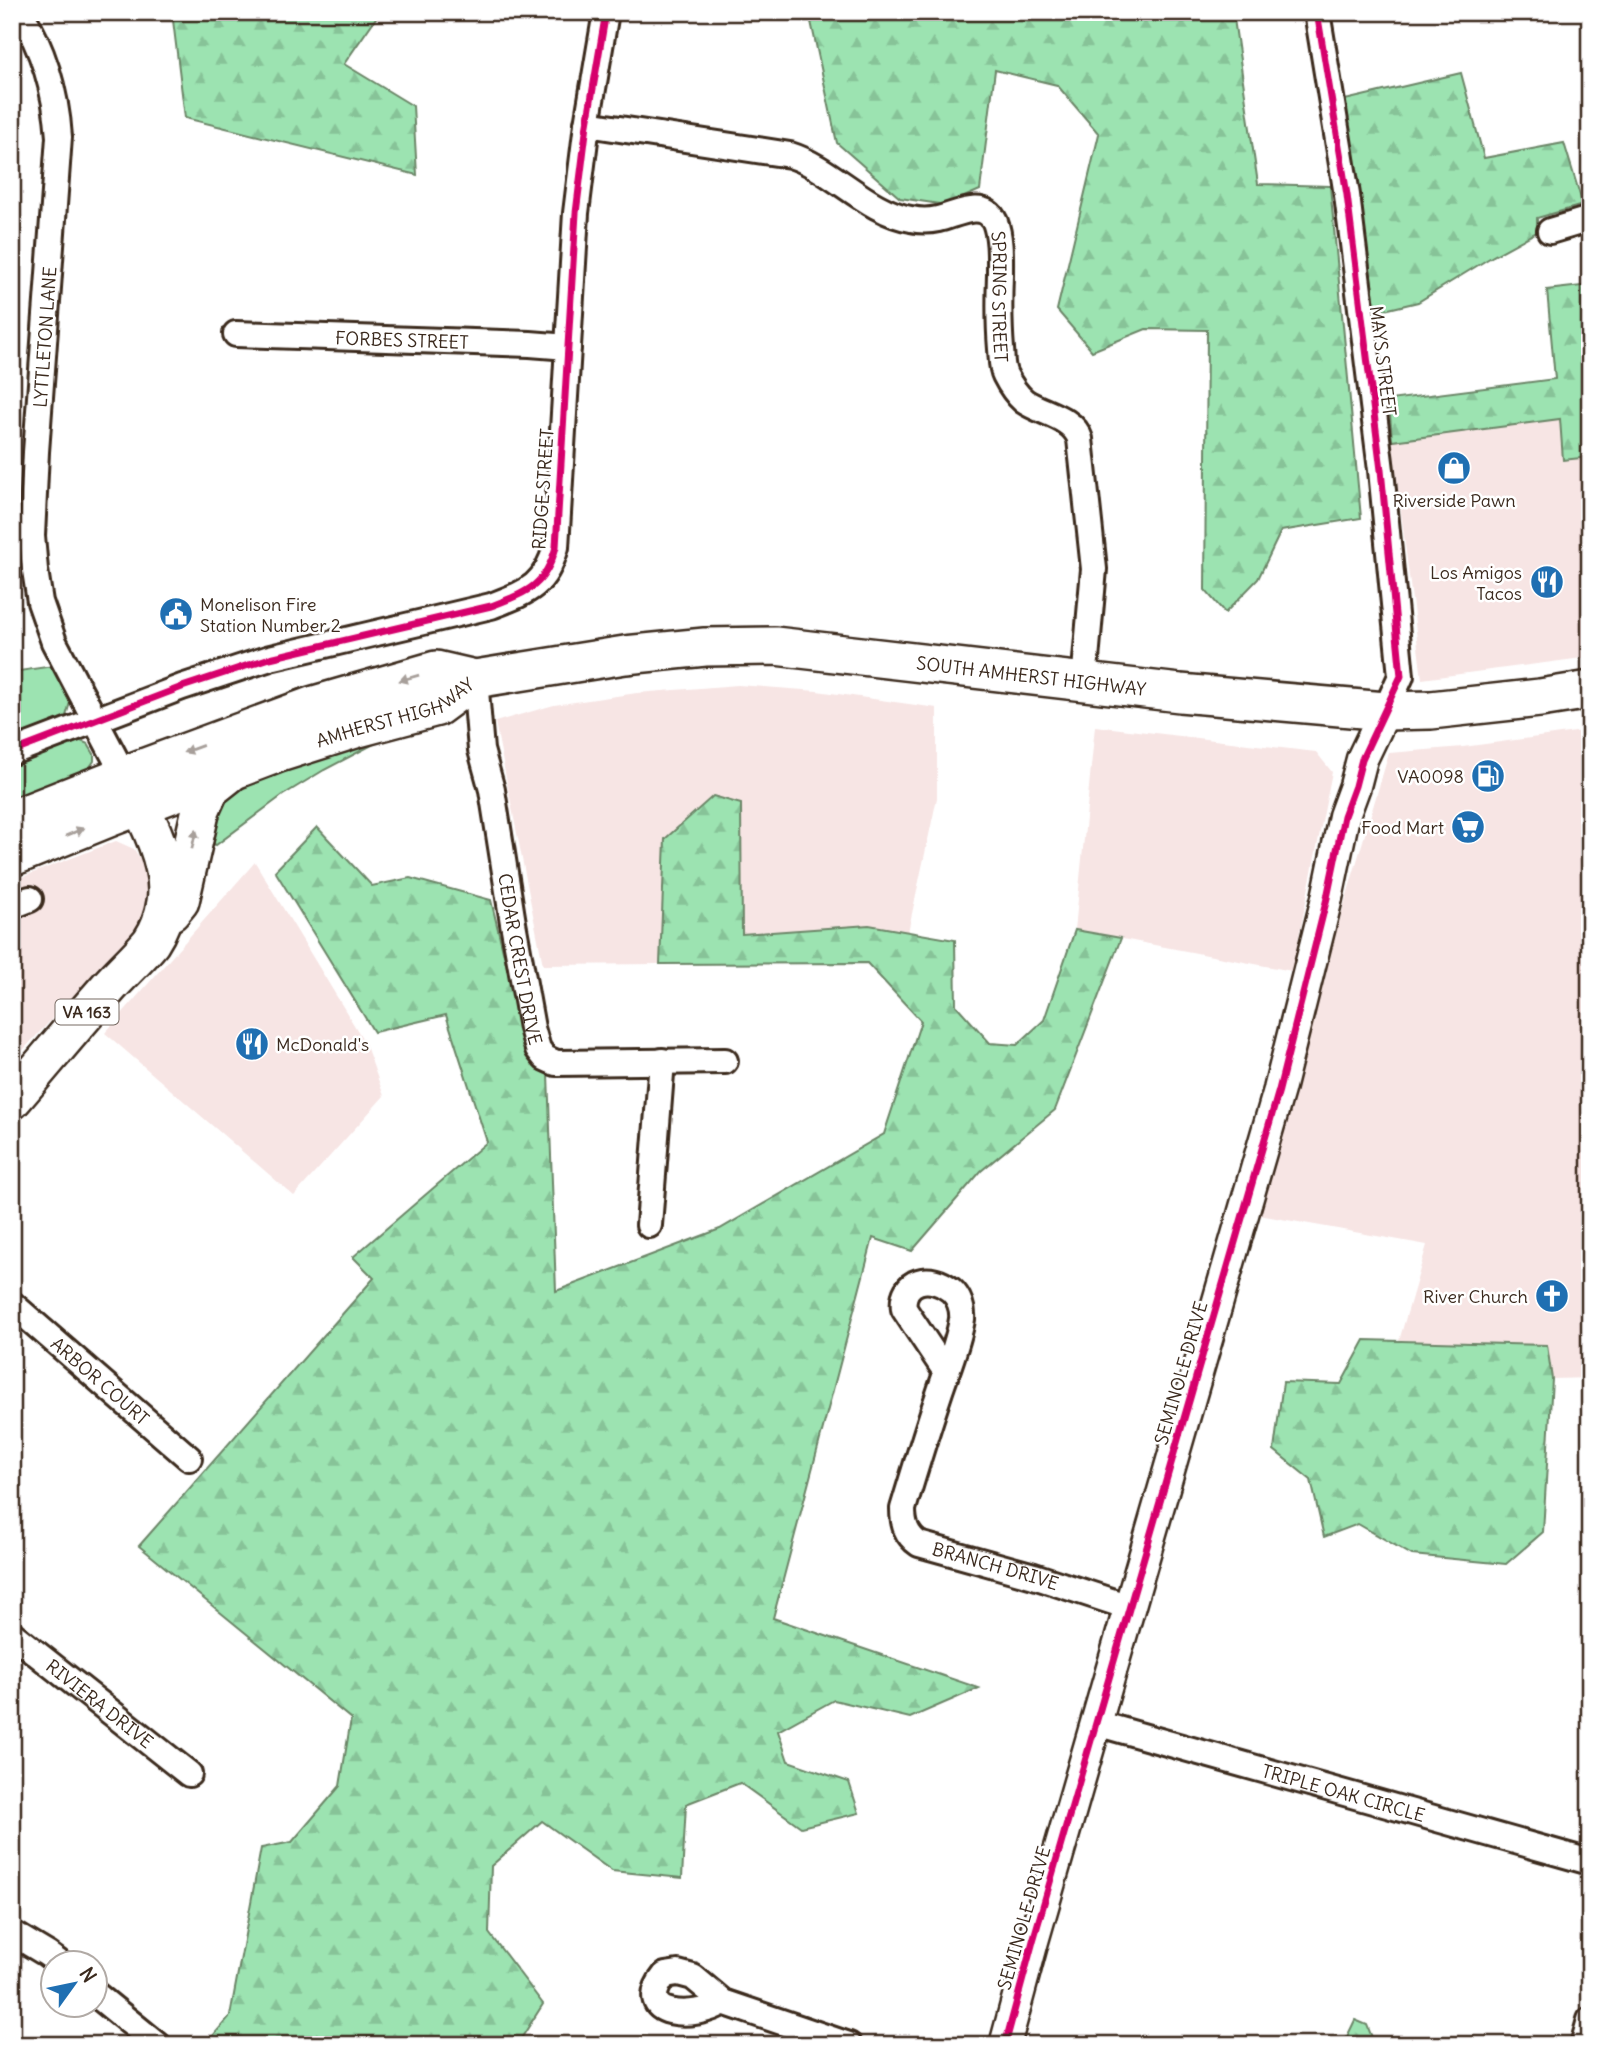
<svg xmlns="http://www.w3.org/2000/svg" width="1602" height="2057" viewBox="0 0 1602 2057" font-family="Delius,sans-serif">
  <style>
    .built { fill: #f7e5e4 }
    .grass { fill: #9ce3b1; stroke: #6c8668; stroke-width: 2 }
    .forest { fill: url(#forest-firs); stroke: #6c8668; stroke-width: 2 }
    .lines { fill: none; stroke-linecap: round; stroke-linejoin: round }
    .minor-casing { stroke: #3b2a1e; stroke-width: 30 }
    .tertiary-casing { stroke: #3b2a1e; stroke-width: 35 }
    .primary-casing { stroke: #3b2a1e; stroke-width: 42 }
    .minor { stroke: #fff; stroke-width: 24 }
    .tertiary { stroke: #fff; stroke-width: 30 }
    .primary { stroke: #fff; stroke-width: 37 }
    .cycleway-casing { stroke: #fff; stroke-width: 11 }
    .cycleway { stroke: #d6006c; stroke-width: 7 }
    .oneway { fill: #a79f9a }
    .labels { text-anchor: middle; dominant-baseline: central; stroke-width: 5; stroke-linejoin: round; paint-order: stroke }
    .shield { fill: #fff; stroke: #766a62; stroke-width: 2 }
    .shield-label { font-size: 16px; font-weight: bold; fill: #3b2a1e }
    .street-label { font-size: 18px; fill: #3b2a1e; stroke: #fff }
    .poi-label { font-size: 18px; fill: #3b2a1e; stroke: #fff; text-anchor: end }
  </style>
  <defs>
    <pattern id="forest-firs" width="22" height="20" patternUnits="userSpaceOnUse" patternTransform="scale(1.75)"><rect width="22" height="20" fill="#9ce3b1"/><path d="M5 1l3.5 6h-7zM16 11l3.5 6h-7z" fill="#87c398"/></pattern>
  </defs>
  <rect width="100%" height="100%" fill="#fff"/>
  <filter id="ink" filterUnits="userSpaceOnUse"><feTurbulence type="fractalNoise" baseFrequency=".0143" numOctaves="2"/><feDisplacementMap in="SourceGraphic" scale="14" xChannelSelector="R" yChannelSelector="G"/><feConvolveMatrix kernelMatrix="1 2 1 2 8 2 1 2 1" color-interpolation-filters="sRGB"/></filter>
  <g filter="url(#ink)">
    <!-- built -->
    <path class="built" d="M1560 418 1563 460 1590 457V657L1422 679 1392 441Z
      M738 685 817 691 937 708V798L908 932 869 925 742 934 741 805 665 839 660 964 543 965 495 722 554 705 637 693Z
      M1095 726 1316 752 1332 772 1292 971 1075 930Z
      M1590 730V1378L1552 1379 1546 1345 1399 1341 1427 1245 1259 1215 1323 976 1389 753 1463 747Z
      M116 841 134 849 148 871 151 900 133 938 115 951 12 1062V881Z
      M255 862 365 1043 384 1096 294 1196 105 1033Z"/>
    <!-- grass -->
    <path class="grass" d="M53 666 71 699 66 716 12 739V672Z
      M393 734 324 770 283 795 216 845 209 842 215 793Z
      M75 741H81L88 744 94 754V761L85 774 12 804V766Z"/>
    <!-- forest -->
    <path class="forest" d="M172 12H380L344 64 413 106 417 175 185 118Z
      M809 12H1233L1258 184 1330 186 1361 518 1281 531 1258 579 1225 613 1205 590 1207 330 1146 329 1092 351 1057 310 1099 134 1057 85 995 70 980 190 946 205 900 198 837 143Z
      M1461 73 1484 158 1564 143 1583 205 1537 218V232L1493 256 1418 302 1376 312 1345 100Z
      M1590 285V457L1563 460 1560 419 1392 441 1389 400 1555 379 1547 290Z
      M713 796 741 804 742 934 869 925 955 940 956 1005 990 1043 1017 1045 1044 1020 1075 930 1121 938 1055 1110 981 1171 912 1251 873 1238 773 1618 979 1688 910 1718 834 1700 778 1731 788 1761 849 1782 859 1813 801 1827 740 1783 686 1804 682 1878 612 1871 542 1821 491 1866 489 1933 543 2004 517 2045H205L230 2016 261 1848 292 1842 340 1786 351 1719 139 1546 374 1278 353 1257 487 1142 446 1015 374 1032 275 871 317 827 372 886 410 878 491 900 527 1052 548 1074 556 1291 720 1229 884 1134 921 1021 867 963 660 964 665 839Z
      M1365 1340 1547 1345 1552 1379 1543 1532 1506 1564 1412 1555 1358 1524 1324 1537 1311 1480 1274 1450 1283 1382 1341 1384Z
      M1355 2020 1367 2025 1375 2045H1343Z"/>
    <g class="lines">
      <!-- minor casing -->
      <g class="minor-casing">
        <g id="minor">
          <path d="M20 12C44 50 56 93 59 137L36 452 32 536 35 570 40 602 54 642 124 775"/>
          <path d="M1317 12 1347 195 1381 470 1401 676 1385 711"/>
          <path id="s1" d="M587 124 790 155C832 168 867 212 911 219 920 221 929 221 938 219 956 215 984 198 995 222 1001 238 1000 258 1000 275 999 300 999 325 1001 349 1002 358 1001 367 1005 375 1010 385 1016 394 1024 401 1041 413 1073 417 1080 439L1094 569 1084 682"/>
          <path d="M1550 231 1590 219"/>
          <path id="s2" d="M236 334 530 344 568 347"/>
          <path id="s3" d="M475 679 481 750 492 790 513 923 532 1028 538 1049 545 1058 556 1063 725 1061"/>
          <path d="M12 752 182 687 270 658 491 606C527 592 545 587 556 547L576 213 587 124 606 12"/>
          <path d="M12 906 30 899"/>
          <path d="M649 1225 662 1061"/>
          <path id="s4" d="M12 1304 189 1458"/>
          <path id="s5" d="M946 1372 904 1309C900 1279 931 1273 951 1290 959 1297 963 1309 962 1319 959 1341 947 1370 940 1391 927 1430 915 1469 903 1509 903 1524 906 1535 919 1544L1034 1576 1129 1607"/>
          <path id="s6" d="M12 1634 189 1774"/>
          <path id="s7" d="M1096 1723 1590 1862"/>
          <path d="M12 1933 47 1954 58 1962"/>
          <path d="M94 1993 158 2045"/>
          <path d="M723 2002C697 2020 630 2018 665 1975L678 1973 693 1977 723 2002 849 2045"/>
          <path d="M1583 2045 1590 2020"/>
        </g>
      </g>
      <!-- tertiary casing -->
      <g class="tertiary-casing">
        <path id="tertiary" d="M1005 2045 1033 1941 1279 1090 1327 898 1344 816 1355 786 1362 759 1385 711"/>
      </g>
      <!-- primary casing -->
      <g class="primary-casing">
        <g id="primary">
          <path id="s8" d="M12 819 124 775 311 706 436 670 475 679 625 655 705 647 775 646 1180 693 1385 711 1431 710 1540 698 1590 690"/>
          <path id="s9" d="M12 857 111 817 279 753 358 728 437 707 475 679"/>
          <path d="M171 912 180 901 201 809 210 789 229 774"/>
          <path d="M12 1100C44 1063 75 1025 107 989 121 973 138 958 151 942 159 930 164 916 166 902 172 866 146 815 129 785"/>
        </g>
      </g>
      <!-- minor -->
      <use href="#minor" class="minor"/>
      <!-- tertiary -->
      <use href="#tertiary" class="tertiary"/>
      <!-- primary -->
      <use href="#primary" class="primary"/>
      <!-- cycleway casing -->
      <g class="cycleway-casing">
        <path id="cycleway" d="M12 752 182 687 270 658 491 606C527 592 545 587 556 547L576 213 587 124 606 12
          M1005 2045 1033 1941 1279 1090 1327 898 1344 816 1355 786 1362 759 1401 676 1381 470 1347 195 1317 12"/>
      </g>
      <!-- cycleway -->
      <use href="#cycleway" class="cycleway"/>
    </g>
    <!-- one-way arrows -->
    <defs><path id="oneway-solid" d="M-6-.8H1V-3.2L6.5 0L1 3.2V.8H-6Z" transform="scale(1.75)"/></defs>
    <g class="oneway">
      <use href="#oneway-solid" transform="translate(409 678) rotate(164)"/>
      <use href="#oneway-solid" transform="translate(193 749) rotate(160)"/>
      <use href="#oneway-solid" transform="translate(75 832) rotate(-22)"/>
      <use href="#oneway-solid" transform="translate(194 839) rotate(-78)"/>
    </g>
  </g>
  <!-- icons -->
  <defs>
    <g id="shop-disc" transform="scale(1.75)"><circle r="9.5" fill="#1f6fb2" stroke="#fff"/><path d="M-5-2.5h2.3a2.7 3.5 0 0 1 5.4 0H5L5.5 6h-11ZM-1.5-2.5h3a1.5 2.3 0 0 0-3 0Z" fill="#fff"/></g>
    <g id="restaurant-disc" transform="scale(1.75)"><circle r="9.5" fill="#1f6fb2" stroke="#fff"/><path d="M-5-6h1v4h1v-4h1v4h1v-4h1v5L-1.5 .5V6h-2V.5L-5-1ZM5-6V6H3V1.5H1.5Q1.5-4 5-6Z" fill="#fff"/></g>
    <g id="civic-disc" transform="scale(1.75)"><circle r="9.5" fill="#1f6fb2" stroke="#fff"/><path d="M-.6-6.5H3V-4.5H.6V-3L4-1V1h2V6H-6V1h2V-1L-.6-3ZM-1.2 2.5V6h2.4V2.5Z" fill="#fff"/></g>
    <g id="fuel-disc" transform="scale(1.75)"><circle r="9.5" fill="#1f6fb2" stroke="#fff"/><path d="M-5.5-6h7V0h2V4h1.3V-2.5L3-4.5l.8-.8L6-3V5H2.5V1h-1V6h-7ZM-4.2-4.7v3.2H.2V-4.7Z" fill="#fff"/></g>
    <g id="supermarket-disc" transform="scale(1.75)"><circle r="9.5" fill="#1f6fb2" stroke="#fff"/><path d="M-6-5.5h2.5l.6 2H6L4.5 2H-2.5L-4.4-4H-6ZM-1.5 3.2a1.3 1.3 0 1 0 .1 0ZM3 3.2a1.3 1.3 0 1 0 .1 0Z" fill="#fff"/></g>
    <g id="church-disc" transform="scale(1.75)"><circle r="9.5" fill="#1f6fb2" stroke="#fff"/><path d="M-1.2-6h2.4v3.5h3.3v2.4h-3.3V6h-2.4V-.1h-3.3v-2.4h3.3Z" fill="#fff"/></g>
  </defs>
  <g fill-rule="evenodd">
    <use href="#shop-disc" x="1454" y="468"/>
    <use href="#restaurant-disc" x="1547" y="582"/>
    <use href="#civic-disc" x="176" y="614"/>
    <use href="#fuel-disc" x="1488" y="776"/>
    <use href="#supermarket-disc" x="1468" y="827"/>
    <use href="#restaurant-disc" x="252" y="1044"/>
    <use href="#church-disc" x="1552" y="1296"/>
  </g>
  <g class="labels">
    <!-- shield labels -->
    <rect class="shield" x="55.5" y="999.5" width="63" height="25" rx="5"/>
    <g class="shield-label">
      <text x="87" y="1012">VA 163</text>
    </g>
    <!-- street labels -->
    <g class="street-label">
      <text stroke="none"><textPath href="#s1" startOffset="509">SPRING STREET</textPath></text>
      <text transform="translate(45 337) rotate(-86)">LYTTLETON LANE</text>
      <text stroke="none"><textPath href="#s2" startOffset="166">FORBES STREET</textPath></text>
      <text transform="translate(1383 361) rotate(83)">MAYS STREET</text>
      <text transform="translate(543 489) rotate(-86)">RIDGE STREET</text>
      <text stroke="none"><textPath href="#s8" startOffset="1050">SOUTH AMHERST HIGHWAY</textPath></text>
      <text stroke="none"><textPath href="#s9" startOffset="410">AMHERST HIGHWAY</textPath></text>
      <text stroke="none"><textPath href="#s3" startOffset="284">CEDAR CREST DRIVE</textPath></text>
      <text transform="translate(1181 1373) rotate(-74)">SEMINOLE DRIVE</text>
      <text stroke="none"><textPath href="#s4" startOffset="117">ARBOR COURT</textPath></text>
      <text stroke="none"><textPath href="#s5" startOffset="495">BRANCH DRIVE</textPath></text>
      <text stroke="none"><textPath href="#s6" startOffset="112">RIVIERA DRIVE</textPath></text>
      <text stroke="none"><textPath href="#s7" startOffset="257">TRIPLE OAK CIRCLE</textPath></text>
      <text transform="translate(1024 1918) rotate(-74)">SEMINOLE DRIVE</text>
    </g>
    <!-- poi labels -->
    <g class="poi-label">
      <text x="1454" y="500" text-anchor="middle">Riverside Pawn</text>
      <text x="1522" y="572">Los Amigos<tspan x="1522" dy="21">Tacos</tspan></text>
      <text x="200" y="604" text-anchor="start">Monelison Fire<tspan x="200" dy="21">Station Number 2</tspan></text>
      <text x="1464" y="776">VA0098</text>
      <text x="1444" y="827">Food Mart</text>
      <text x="276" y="1044" text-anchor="start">McDonald's</text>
      <text x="1528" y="1296">River Church</text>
    </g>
  </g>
  <!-- margin -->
  <rect width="1602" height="2057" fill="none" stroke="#fff" stroke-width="42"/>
  <rect x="21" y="21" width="1560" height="2015" fill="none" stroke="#3b2a1e" stroke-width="2.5" filter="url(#ink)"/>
  <!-- north arrow -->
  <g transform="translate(74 1984) rotate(57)"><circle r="33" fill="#ffffff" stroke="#b1aaa5" stroke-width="2"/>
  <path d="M0-5L12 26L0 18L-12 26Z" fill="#1f6fb2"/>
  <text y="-10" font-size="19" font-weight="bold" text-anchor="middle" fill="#3b2a1e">N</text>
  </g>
</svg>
